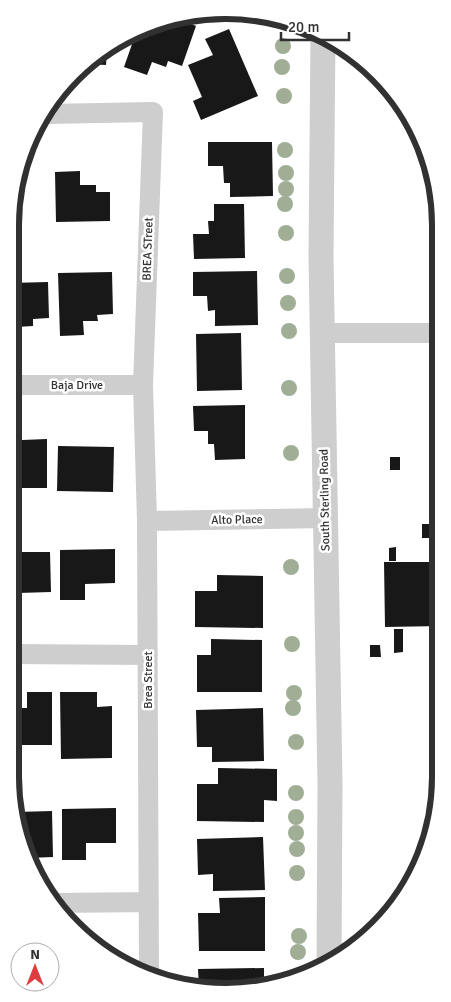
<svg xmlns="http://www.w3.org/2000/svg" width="451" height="1002" viewBox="0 0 451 1002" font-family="Signika,sans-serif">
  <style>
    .building { fill: #181818 }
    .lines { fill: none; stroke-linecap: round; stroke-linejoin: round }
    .minor { stroke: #cecece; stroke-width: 20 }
    .tertiary { stroke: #cecece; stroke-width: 25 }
    .tree { fill: #a0ae96 }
    .labels { text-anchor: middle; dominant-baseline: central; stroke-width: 5; stroke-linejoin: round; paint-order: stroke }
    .street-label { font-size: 12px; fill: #313131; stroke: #fff }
    .rim { fill: none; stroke: #313131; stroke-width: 6 }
  </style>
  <rect width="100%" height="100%" fill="#fff"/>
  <!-- building -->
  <path class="building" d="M179 19 196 26 182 66 168 61 166 67 152 62 147 75 124 67 137 30 143 27Z
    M229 29 258 96 201 120 193 101 202 97 188 65 213 55 205 39Z
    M107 51 106 65 87 64 99 56Z
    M208 142H272L273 196 230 197V183H224L223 166H208Z
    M80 171V185H96V192H110V221L56 222 55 172Z
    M214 204H244L245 258 194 259 193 234H209L208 221H214Z
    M257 271 258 325 215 326V310L208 311 207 296H193V272Z
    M112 272 113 314 97 315 98 321H83L84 335 60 336 58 273Z
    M48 282 49 318 33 319V326L16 327V336H10V283Z
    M241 333 242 390 197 391 196 334Z
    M245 405V459L215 460 214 444H208V431H194L193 406Z
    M47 439V488H10V451H22V440Z
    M58 446 114 447 113 492 57 491Z
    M390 457H400V470H390Z
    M437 494H440V507H437Z
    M422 524H433V538H422Z
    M396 547V561H389V548Z
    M115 549V583L85 584V600H60V550Z
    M10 552H50L51 592 18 593V601H10Z
    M384 562H440L441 626 385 627Z
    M217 575 263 576V628L195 627V591H217Z
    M394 629H403V652L394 653Z
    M211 639 262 640V692H197V655H211Z
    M370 645H380L381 657H370Z
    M27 692H52V745H10V708H27Z
    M60 692H97V707L112 706V758L61 759Z
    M263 708 264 761 212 762V747H197L196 710Z
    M218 768 277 769V801L264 800V822L197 821V784H218Z
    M116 808V843H86V860H62V809Z
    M52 811 53 857 28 858 22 846 16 812Z
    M263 837 265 890 213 891V874L198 875 197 839Z
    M265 897V951H199L198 913H220L219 898Z
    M264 968V987L254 990 199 988 198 969Z"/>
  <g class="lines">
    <!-- minor -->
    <path class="minor" d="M46 114 153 112 143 385 147 521 149 975
      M322 333H440
      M10 385H143
      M147 521 326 518
      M10 654 148 655
      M54 903 149 902"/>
    <!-- tertiary -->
    <path class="tertiary" d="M323 35 321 256 330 784 329 964"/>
  </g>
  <!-- trees -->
  <g class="tree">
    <circle cx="283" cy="46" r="8"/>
    <circle cx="282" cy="67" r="8"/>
    <circle cx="284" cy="96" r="8"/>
    <circle cx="285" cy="150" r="8"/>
    <circle cx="286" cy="173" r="8"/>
    <circle cx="286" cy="189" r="8"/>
    <circle cx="285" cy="204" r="8"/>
    <circle cx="286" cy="233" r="8"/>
    <circle cx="287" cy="276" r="8"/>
    <circle cx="288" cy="303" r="8"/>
    <circle cx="289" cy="331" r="8"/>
    <circle cx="289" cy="388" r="8"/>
    <circle cx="291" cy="453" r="8"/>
    <circle cx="291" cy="567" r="8"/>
    <circle cx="292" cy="644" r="8"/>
    <circle cx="294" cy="693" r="8"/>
    <circle cx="293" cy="708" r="8"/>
    <circle cx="296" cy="742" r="8"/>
    <circle cx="296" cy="793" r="8"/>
    <circle cx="296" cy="817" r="8"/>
    <circle cx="296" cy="833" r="8"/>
    <circle cx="297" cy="849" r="8"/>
    <circle cx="297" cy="873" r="8"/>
    <circle cx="299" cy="936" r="8"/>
    <circle cx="298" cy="952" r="8"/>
  </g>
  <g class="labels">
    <!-- street labels -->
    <g class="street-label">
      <text transform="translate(148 249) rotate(-88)">BREA STreet</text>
      <text x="77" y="385">Baja Drive</text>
      <text transform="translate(325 500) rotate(-91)">South Sterling Road</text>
      <text transform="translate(237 520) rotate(-1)">Alto Place</text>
      <text transform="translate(148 680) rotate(-90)">Brea Street</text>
    </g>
  </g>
  <!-- crop -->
  <path d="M0 0H451V1002H0ZM225 19H226A206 206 0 0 1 432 225V777A206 206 0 0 1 226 983H225A206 206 0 0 1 19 777V225A206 206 0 0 1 225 19Z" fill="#fff" fill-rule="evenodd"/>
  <path class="rim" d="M225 19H226A206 206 0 0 1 432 225V777A206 206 0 0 1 226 983H225A206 206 0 0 1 19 777V225A206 206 0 0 1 225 19Z"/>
  <!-- north arrow -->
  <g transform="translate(35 967)"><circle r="24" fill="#ffffff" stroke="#adadad"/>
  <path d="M0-4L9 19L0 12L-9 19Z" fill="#de3d40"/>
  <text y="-8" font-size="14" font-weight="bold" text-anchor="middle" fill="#313131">N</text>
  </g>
  <!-- scale -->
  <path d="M281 32v8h68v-8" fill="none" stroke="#313131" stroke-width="2.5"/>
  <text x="288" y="32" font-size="15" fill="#313131" stroke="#ffffff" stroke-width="4" paint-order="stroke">20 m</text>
</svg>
